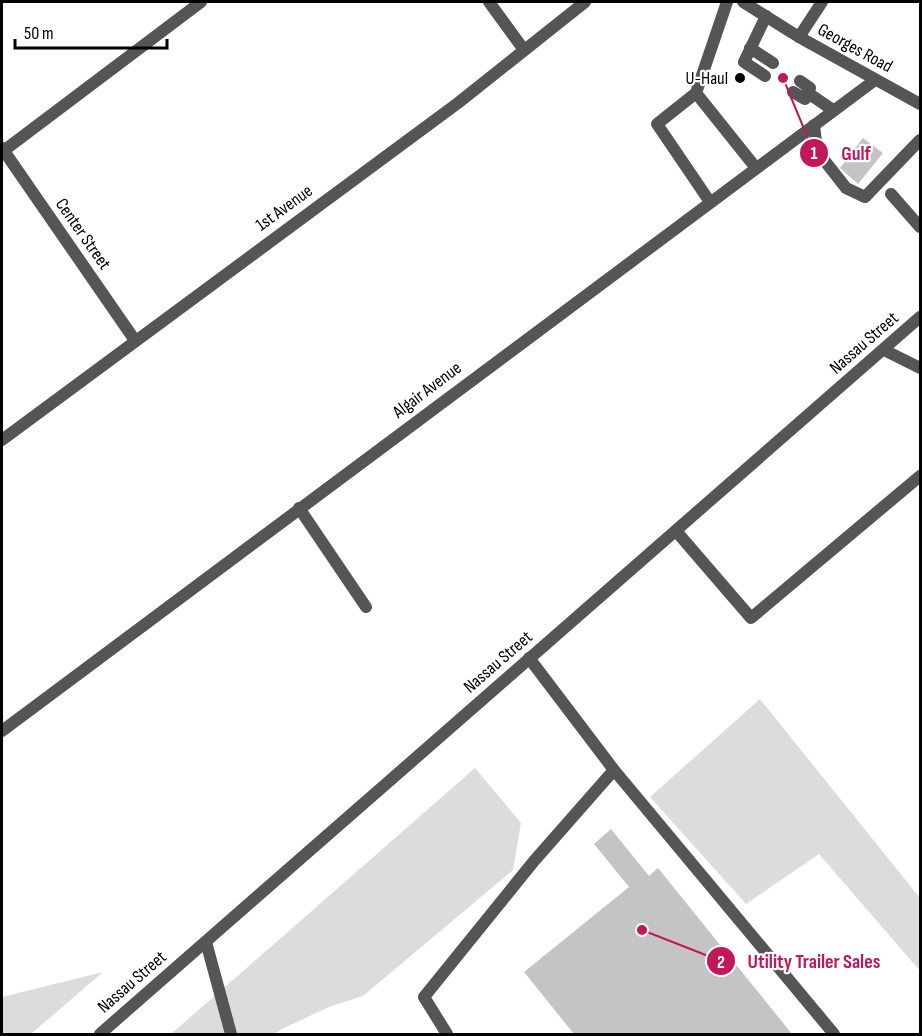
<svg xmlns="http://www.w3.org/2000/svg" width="922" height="1036" viewBox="0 0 922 1036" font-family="'Sofia Sans Condensed',sans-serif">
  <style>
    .green { fill: #dcdcdc }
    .building { fill: #c4c4c4 }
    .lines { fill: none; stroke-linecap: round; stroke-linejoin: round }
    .service { stroke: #555; stroke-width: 12 }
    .minor { stroke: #555; stroke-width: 12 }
    .tertiary { stroke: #555; stroke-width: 12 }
    .poi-dot { fill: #000; stroke: #fff; stroke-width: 2 }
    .labels { text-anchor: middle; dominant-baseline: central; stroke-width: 4.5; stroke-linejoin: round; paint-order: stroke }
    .street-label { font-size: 18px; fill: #000; stroke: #fff }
    .poi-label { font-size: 18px; fill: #000; stroke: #fff; text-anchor: end }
    .leader { fill: none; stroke: #c2185b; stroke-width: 2 }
    .callout-dot { fill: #c2185b; stroke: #fff; stroke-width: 2 }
    .mark-label { font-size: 18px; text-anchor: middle; font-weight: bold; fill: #fff }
    .callout-label { font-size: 20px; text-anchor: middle; font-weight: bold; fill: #c2185b; stroke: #fff; stroke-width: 4.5; stroke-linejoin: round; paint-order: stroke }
  </style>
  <rect width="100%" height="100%" fill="#fff"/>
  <!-- green -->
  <path class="green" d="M760 699 920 898V971L819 854 746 904 650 797Z
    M475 768 521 823 513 870 363 996 329 1007 282 1029 275 1034H171Z
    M103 972 31 1034H2V997Z"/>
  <!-- building -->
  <path class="building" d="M863 138 883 153 858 184 840 168Z
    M611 829 649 876 658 868 792 1034H574L524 972 629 887 594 844Z"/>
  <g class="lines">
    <!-- service -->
    <path class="service" d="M489 2 524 50
      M750 48 773 63
      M765 76 744 62 766 16
      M793 92 805 99 810 88 800 81
      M696 93 756 168
      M808 93 833 110
      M814 125 817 151 846 188 865 197 920 140
      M891 194 920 227
      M710 202 657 124 696 93 727 2
      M676 531 751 618 920 476
      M529 658 614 770 834 1034
      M206 942 231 1034
      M447 1034 424 997 534 861 614 770"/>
    <!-- minor -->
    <path class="minor" d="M799 37 822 2
      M2 148 134 339
      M2 152 201 2
      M884 350 920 368
      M2 440 458 103 585 2
      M299 508 366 607
      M2 731 875 80
      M100 1034 920 317"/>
    <!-- tertiary -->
    <path class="tertiary" d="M743 2 799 37 920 104"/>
  </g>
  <!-- markers -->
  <circle class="poi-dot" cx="740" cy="78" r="6"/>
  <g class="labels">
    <!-- street labels -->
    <g class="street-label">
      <text transform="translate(855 48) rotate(29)">Georges Road</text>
      <text transform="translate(284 208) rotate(-36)">1st Avenue</text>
      <text transform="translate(83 234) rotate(55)">Center Street</text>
      <text transform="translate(864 343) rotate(-41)">Nassau Street</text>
      <text transform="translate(427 390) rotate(-37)">Algair Avenue</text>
      <text transform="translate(498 662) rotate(-41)">Nassau Street</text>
      <text transform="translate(132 982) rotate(-41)">Nassau Street</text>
    </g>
    <!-- poi labels -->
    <g class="poi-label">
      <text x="728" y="78">U-Haul</text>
    </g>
  </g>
  <!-- callouts -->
  <path class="leader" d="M783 78L814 153M642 930L721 961"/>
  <g class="callout-dot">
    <circle cx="783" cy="78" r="6"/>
    <circle cx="642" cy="930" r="6"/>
    <circle cx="814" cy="153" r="15"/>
    <circle cx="721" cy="961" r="15"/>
  </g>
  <g class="mark-label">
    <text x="814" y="159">1</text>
    <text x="721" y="968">2</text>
  </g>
  <g class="callout-label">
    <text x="856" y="160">Gulf</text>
    <text x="814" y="968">Utility Trailer Sales</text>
  </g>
  <!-- border -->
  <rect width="922" height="1036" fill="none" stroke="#000000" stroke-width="6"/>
  <!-- scale -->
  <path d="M15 39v9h152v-9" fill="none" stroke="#000000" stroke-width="3"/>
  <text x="24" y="39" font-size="18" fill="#000000" stroke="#ffffff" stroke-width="4.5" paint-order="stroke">50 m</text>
</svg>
